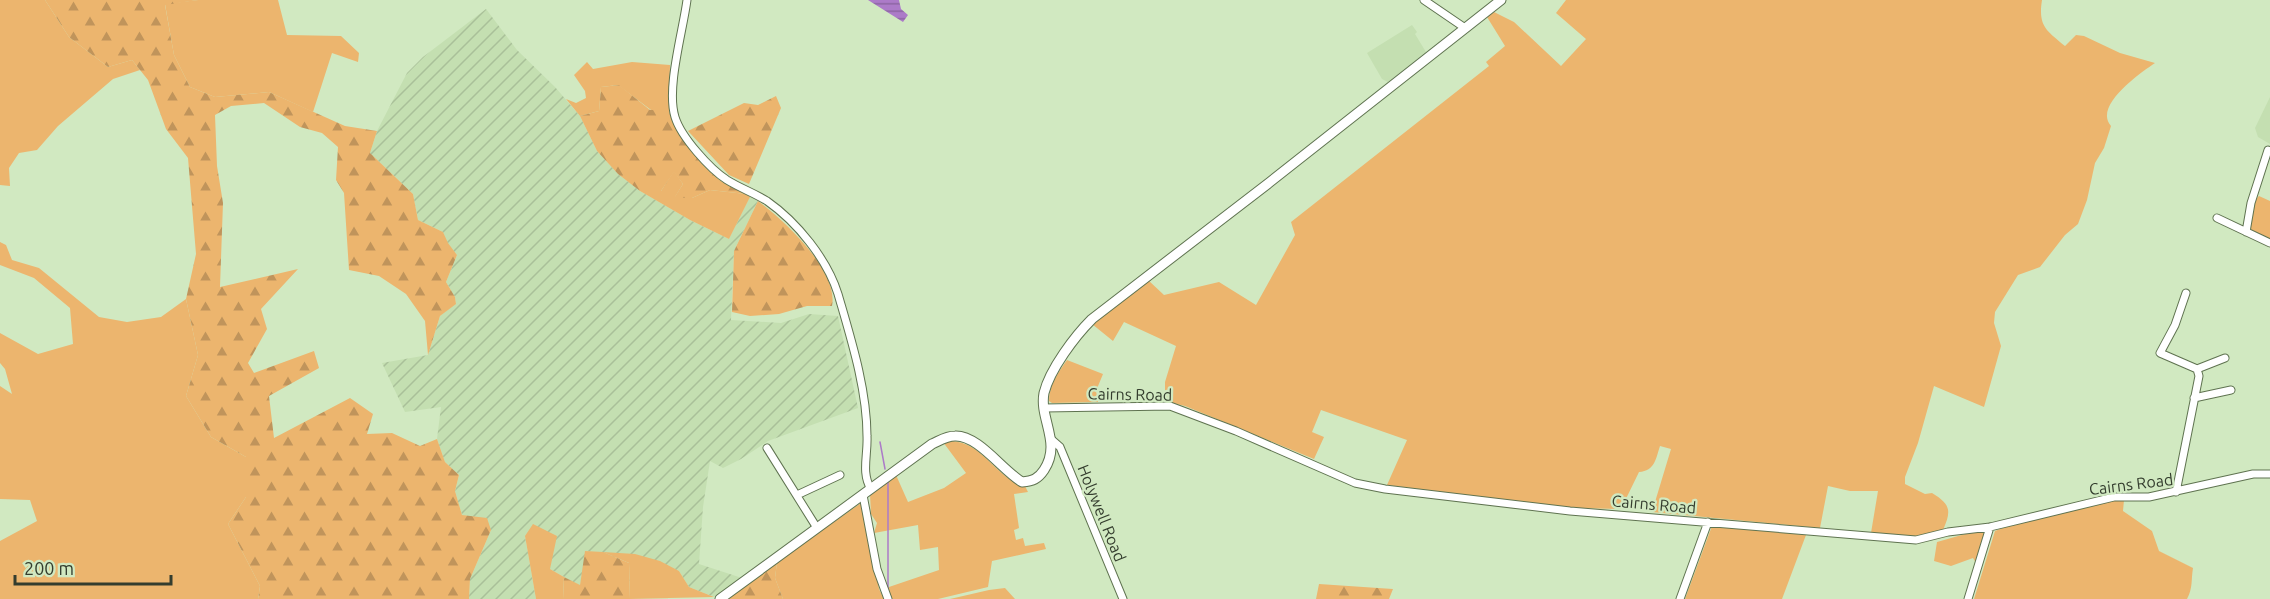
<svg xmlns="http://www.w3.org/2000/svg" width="2270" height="599" viewBox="0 0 2270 599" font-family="Ubuntu,sans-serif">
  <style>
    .built { fill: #c4dfb1 }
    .industrial { fill: url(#industrial-furrows) }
    .grass { fill: #ecb56e }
    .forest { fill: url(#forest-firs) }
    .water { fill: url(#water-rules) }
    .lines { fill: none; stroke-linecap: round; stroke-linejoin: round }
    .stream { stroke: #ac7bc8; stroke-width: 1.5 }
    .minor-casing { stroke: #5f7350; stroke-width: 9 }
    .major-casing { stroke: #5f7350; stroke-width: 11 }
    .minor { stroke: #fff; stroke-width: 7 }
    .major { stroke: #fff; stroke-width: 9 }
    .labels { text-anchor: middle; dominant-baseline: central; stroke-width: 4.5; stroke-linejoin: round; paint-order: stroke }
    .street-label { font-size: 16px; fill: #343d2e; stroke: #d1e9c1 }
  </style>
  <defs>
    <pattern id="industrial-furrows" width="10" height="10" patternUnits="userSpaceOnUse" patternTransform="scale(1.5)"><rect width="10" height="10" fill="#c4dfb1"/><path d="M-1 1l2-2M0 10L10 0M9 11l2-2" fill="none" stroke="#a9c099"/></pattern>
    <pattern id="forest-firs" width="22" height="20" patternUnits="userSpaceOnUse" patternTransform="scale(1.5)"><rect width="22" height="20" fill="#ecb56e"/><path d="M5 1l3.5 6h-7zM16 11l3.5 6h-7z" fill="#c0945b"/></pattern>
    <pattern id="water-rules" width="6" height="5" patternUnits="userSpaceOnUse" patternTransform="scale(1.5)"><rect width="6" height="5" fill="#ac7bc8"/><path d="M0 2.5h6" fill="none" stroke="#8d66a3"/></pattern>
  </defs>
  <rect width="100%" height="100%" fill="#d1e9c1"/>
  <!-- built -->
  <path class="built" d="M1412 25 1417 32 1415 34 1426 52 1388 82 1382 79 1367 53Z
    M2270 97V144L2258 137 2255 128Z"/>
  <!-- industrial -->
  <path class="industrial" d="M486 9 517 50 555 87 580 116 597 151 618 174 640 191 690 220 729 239 750 197 758 201 734 251 731 320 781 323 809 314 838 316 858 408 768 441 741 459 723 468 710 461 703 507 699 564 742 578 714 597 689 587 679 571 586 551 580 586 550 569 525 536 536 599H469L470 579 491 530 462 515 455 491 459 475 445 462 437 439 441 407 405 412 382 363 428 355 440 316 456 303 455 297 446 282 457 255 447 243 443 232 418 220 413 194 370 153 377 131 407 73 423 57Z"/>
  <!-- grass -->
  <path class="grass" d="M0 0H45L69 37 108 67 132 60 140 70 113 79 58 126 37 150 19 153 9 168 10 186 0 185Z
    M198 0H278L287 35 341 36 359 53 358 62 332 53 313 112 269 92 215 97 190 87 174 55 165 4Z
    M1566 0H2042C2038 26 2046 30 2065 46L2076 35 2084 36 2120 53 2155 63C2140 73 2093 106 2111 126L2104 148 2095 163 2087 200 2078 224 2065 235 2040 267 2018 275 1995 312 1994 323 2001 346 1984 407 1934 386 1918 443 1905 477V484L1925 494 1932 493C1950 504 1952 510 1943 530L1917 536 1871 533 1878 491H1850L1828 486 1820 528 1652 512 1671 449 1660 446C1656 458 1655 471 1639 472L1621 509 1571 508 1387 485 1407 440 1321 410 1312 432 1324 437 1314 459 1185 406 1165 401V382L1176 346 1124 322 1113 341 1092 324 1148 280 1164 295 1219 282 1256 305 1295 235 1291 222 1489 66 1486 62 1505 46 1487 17 1494 12 1514 22 1561 66 1586 39 1556 13Z
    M587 62 593 69 632 62 670 65 669 110H651L618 85 601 87 599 111 580 116 566 99 576 103 586 98 585 91 574 75Z
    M674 171 683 184 675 197 692 198 710 190 746 194 750 197 729 239 690 220 640 191H661Z
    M2259 196 2270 201V240L2252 232 2250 227 2254 201Z
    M0 242 6 245 12 260 39 268 99 317 127 322 161 317 186 299 198 355 186 396 211 437 246 457V497L228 524 260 586 258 599H0V541L37 521 30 500 0 499V386L12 394 5 369 0 363V333L38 354 73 344 70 308 34 278 0 265Z
    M1067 360 1103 374 1096 391 1098 402 1052 403 1049 401C1049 385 1058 373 1067 360Z
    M952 441C984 443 996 479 1025 486L1028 492 1014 494 1019 528 1014 530 1016 540 1023 538 1025 546 1044 543 1046 549 992 561 988 587 938 599H892L886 588 939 570 938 547 920 550 918 525 874 533 877 523 871 514 870 494 896 475 908 502 944 488 966 473 943 442Z
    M2114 499 2124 500 2123 511 2152 531 2159 551 2193 568C2191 580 2193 588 2187 599H1974L1995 531 2008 526Z
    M861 503 869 528 879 589 884 599H783L775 578 777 562Z
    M533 524 557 536 550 569 564 577 563 599H536L525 536Z
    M1712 526 1806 535 1782 599H1685Z
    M1990 527 1976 563 1973 558 1951 566 1934 561 1937 542Z
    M603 552 635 554 660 561 679 571 689 587 714 597 624 599H630L629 563Z
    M1005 588 1015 599H950L989 590Z"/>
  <!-- forest -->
  <path class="forest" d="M45 0H198L165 5 174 55 190 87 215 97 269 92 345 126 377 131 370 153 413 194 418 220 443 232 448 243 457 255 446 282 455 297 456 304 440 316 428 355 425 321 406 294 379 276 349 270 344 193 336 180 338 147 322 133 300 127 264 103 231 106 215 115 217 166 223 203 220 287 298 269 261 309 267 329 248 363 254 373 314 351 319 368 269 396 274 438 350 398 373 414 367 434 392 433 420 446 437 439 445 462 459 475 455 491 462 515 487 518 491 530 470 579 469 599H258L260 586 228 524 246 497V457L211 437 186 396 198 355 186 299 196 254 188 158 166 129 148 80 132 60 108 67 69 37Z
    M619 85 650 110H669C672 131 703 168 721 181 728 186 738 190 746 194L710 190 692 198H674L683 184 674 172 661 191H640L618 174 597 151 580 116 599 111 601 87Z
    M776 96 781 108 749 184 729 175 688 131 744 103 758 105Z
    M758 201C784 220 839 271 832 306H807L779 314 750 316 732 312 734 251Z
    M585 551 603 552 629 563 630 599H563L564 577 580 585Z
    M777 562 775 578 783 599H726Z
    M1319 584 1393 589 1389 599H1316Z"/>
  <!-- water -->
  <path class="water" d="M868 0H899L901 9 908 15 903 22Z"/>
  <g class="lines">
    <!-- stream -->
    <path class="stream" d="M880 442 885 469
      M888 588V482"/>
    <!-- minor casing -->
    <g class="minor-casing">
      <path id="minor" d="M687 0C683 31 666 88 675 117 681 137 710 169 727 180 740 188 754 193 767 201 797 222 827 259 838 294 851 339 867 389 867 436 868 455 861 473 871 489
        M1424 0 1465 28
        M2217 218 2270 243
        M2246 232 2251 203 2268 150
        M2186 293 2175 325 2160 353 2197 369
        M2194 398 2231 390
        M1044 408 1170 406 1236 431 1355 483 1385 489 1570 511 1916 540 1948 532 1990 527 2114 497H2149L2253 474H2270
        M1052 440 1060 447 1123 599
        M767 448 817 528
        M2176 492 2199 376 2197 369 2225 358
        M797 495 840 475
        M863 495 877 569 888 599
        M1680 599 1708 522
        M1968 599 1990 527"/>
    </g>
    <!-- major casing -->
    <g class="major-casing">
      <path id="major" d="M720 599 932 444C939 441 946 436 955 436 978 435 1002 470 1022 482 1033 481 1038 479 1044 470 1062 443 1039 419 1044 393 1050 369 1075 336 1092 319L1270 182 1501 0"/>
    </g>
    <!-- minor -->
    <use href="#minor" class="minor"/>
    <!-- major -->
    <use href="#major" class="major"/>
  </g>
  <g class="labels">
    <!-- street labels -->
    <g class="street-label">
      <text transform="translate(1130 394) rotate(1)">Cairns Road</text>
      <text transform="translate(2131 484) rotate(-7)">Cairns Road</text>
      <text transform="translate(1654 504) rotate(5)">Cairns Road</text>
      <text transform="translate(1102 513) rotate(68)">Holywell Road</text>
    </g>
  </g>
  <!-- scale -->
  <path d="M15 575v9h156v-9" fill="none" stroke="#343d2e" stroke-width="3"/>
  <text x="24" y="575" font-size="18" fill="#343d2e" stroke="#d1e9c1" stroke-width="4.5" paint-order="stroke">200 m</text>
</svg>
